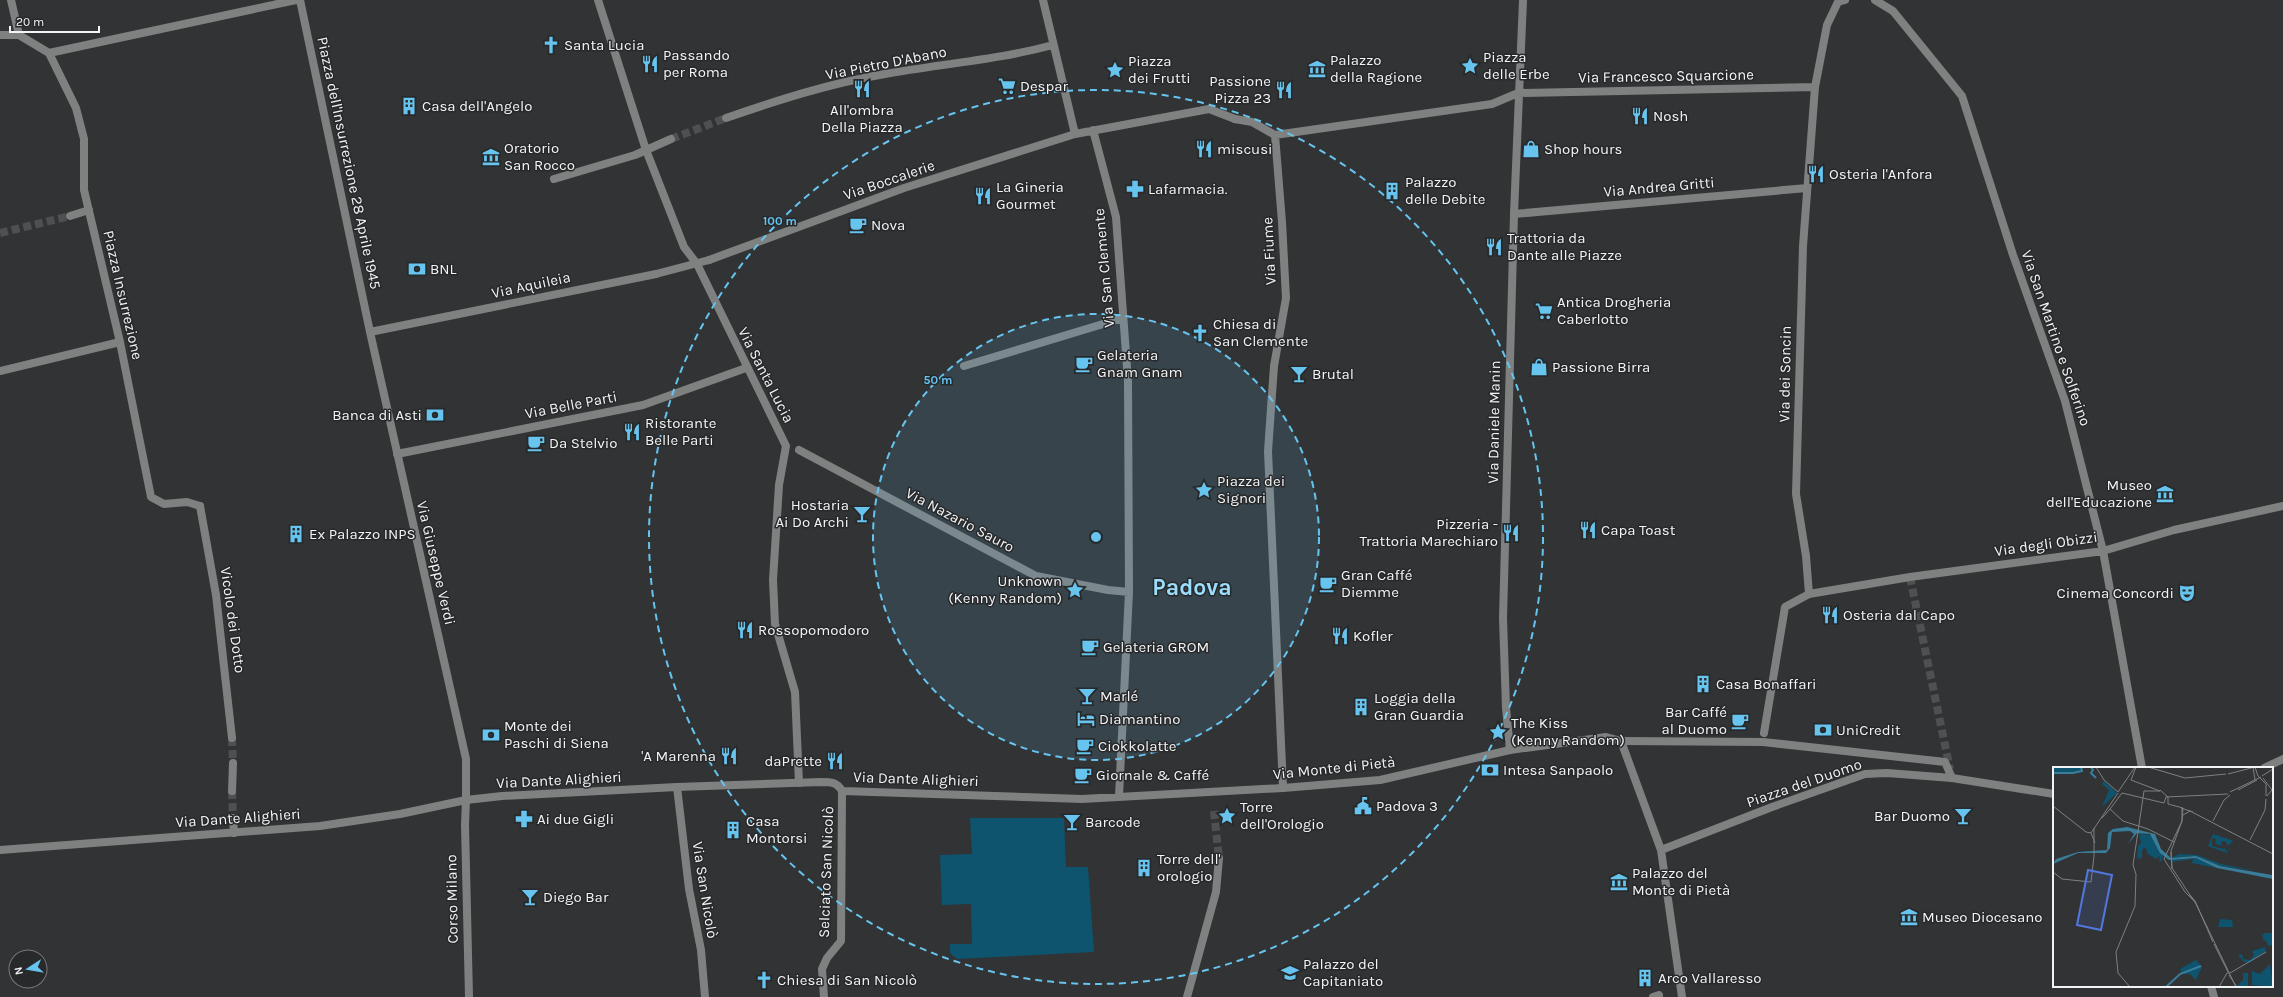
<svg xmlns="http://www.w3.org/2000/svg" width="2283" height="997" viewBox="0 0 2283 997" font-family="Karla,sans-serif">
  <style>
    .green { fill: #0e546e }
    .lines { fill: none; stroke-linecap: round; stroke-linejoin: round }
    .pedestrian-tunnel { stroke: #4e5052; stroke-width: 8; stroke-dasharray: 8 4; stroke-linecap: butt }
    .minor-tunnel { stroke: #4e5052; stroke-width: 8; stroke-dasharray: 8 4; stroke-linecap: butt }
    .pedestrian { stroke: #7f8181; stroke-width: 8 }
    .minor { stroke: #7f8181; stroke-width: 8 }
    .tertiary { stroke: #7f8181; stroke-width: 8 }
    .ring { fill: none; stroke: #66c4ef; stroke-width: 2; stroke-dasharray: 7 5 }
    .labels { text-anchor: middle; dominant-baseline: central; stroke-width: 3; stroke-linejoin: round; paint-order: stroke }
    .poi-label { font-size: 15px; fill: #f3f4f5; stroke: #27292b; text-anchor: start }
    .street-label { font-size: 15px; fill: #f3f4f5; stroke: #27292b }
    .town-label { font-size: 23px; font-weight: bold; fill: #9bddfd; stroke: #27292b }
    .inset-river { fill: none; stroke: #397d9a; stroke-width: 2 }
    .inset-road { fill: none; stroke: #7f8082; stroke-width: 1 }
    .view { fill: #5278df; fill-opacity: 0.15; stroke: #5278df; stroke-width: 2 }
    .inset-edge { fill: none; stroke: #f3f4f5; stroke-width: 2 }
    .centre { fill: #66c4ef; stroke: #27292b; stroke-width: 2 }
    .ring-label { font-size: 12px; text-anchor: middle; font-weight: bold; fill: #66c4ef; stroke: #27292b; stroke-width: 3; stroke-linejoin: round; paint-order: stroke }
  </style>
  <rect width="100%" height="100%" fill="#313335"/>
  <!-- green -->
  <path class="green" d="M970 818H1064L1066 867H1088L1094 952 957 959 950 953V944H972L971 904 942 905 940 855 972 854Z"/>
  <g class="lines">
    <!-- pedestrian-tunnel -->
    <path class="pedestrian-tunnel" d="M0 233 70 216
      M1910 577 1950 769
      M232 738 233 763
      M232 791 233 818
      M1214 811 1219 858"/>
    <!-- minor-tunnel -->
    <path class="minor-tunnel" d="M671 139 726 118"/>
    <!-- pedestrian -->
    <path class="pedestrian" d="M598 0 646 150 684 247 697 264 786 446 779 485 773 580 775 624 795 692 799 783
      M1235 119 1252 122 1275 135
      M554 179 635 155 671 139
      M70 216 89 210
      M656 274 709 260
      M397 454 643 405 746 368
      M200 506 216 595 232 738
      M1621 741 1763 742 1945 762 1952 778
      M1510 750 1506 708 1503 618 1514 214
      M677 787 689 889 701 950 705 997
      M232 791 233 763
      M233 818 234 833
      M824 997 822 969 827 958 841 941 842 791
      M1187 997 1216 892 1219 858"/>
    <!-- minor -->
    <path class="minor" d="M11 0 19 35
      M300 0 370 332 466 759V800L502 796 677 787 821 782C831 782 837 782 842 791L1082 799 1283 788 1380 780 1510 750 1606 737 1621 741 1661 850 1682 997
      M1043 0 1075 134
      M1523 0 1514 214 1807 188
      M1875 0 1893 11 1962 96 2013 255 2065 401 2103 551 2142 768
      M0 35H19
      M19 35 49 53 296 0
      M49 53 76 108 84 139V190L120 342 151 497 164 504 187 502 200 506
      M726 118C778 100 831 83 885 74 941 64 997 60 1053 45
      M1093 130 1116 217 1128 381 1129 592 1119 796
      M709 260 904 188 1075 134 1209 109 1235 119
      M370 332 656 274
      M964 366 1123 318
      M0 371 120 342
      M799 450 1036 576 1108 590 1129 592
      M1809 594 1806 556 1796 494 1803 246 1815 87 1827 25 1838 2 1845 0
      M1764 733 1785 607 1809 594 1910 577 2103 551 2174 530 2283 506
      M2264 768 2283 759
      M1283 788 1268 451 1274 366 1286 298 1282 222 1275 135 1492 104 1518 93 1815 87
      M1661 850 1772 807 1865 774 1887 773 1952 778 2054 794
      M2211 986 2214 997
      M1653 997 1659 995"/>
    <!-- tertiary -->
    <path class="tertiary" d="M0 850 320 826 400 814 466 800 465 825 469 997"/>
  </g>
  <!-- distance rings -->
  <circle cx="1096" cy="537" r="223" fill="#66c4ef" fill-opacity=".12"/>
  <g class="ring">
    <circle cx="1096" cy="537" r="223"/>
    <circle cx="1096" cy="537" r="447"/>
  </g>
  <!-- icons -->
  <defs>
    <g id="church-bare" transform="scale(1.38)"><path d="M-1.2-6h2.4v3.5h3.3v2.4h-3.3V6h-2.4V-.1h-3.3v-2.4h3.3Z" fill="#66c4ef" stroke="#27292b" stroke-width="2.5" paint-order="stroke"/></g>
    <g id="restaurant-bare" transform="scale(1.38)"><path d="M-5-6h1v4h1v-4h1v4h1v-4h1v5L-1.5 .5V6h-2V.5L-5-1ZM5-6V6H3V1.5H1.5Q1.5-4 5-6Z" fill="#66c4ef" stroke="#27292b" stroke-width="2.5" paint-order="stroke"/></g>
    <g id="sight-bare" transform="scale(1.38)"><path d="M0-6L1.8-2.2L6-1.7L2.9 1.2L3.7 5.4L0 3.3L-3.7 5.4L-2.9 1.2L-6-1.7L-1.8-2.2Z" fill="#66c4ef" stroke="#27292b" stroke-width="2.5" paint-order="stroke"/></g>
    <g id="museum-bare" transform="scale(1.38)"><path d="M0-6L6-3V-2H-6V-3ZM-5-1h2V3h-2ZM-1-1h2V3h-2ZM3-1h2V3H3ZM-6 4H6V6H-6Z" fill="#66c4ef" stroke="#27292b" stroke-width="2.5" paint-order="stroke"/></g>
    <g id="supermarket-bare" transform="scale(1.38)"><path d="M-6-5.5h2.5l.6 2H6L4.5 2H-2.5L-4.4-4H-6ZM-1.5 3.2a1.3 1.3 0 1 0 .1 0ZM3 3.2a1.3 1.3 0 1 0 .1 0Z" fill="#66c4ef" stroke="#27292b" stroke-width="2.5" paint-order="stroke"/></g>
    <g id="building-bare" transform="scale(1.38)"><path d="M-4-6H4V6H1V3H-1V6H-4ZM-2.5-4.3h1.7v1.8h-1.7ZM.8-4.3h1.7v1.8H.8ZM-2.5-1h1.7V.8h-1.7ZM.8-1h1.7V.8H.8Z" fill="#66c4ef" stroke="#27292b" stroke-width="2.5" paint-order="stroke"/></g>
    <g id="shop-bare" transform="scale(1.38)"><path d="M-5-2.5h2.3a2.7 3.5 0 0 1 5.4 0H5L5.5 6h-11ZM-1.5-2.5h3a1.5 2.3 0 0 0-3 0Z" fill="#66c4ef" stroke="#27292b" stroke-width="2.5" paint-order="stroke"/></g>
    <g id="pharmacy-bare" transform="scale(1.38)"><path d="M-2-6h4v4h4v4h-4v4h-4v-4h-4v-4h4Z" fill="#66c4ef" stroke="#27292b" stroke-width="2.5" paint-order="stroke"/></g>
    <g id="cafe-bare" transform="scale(1.38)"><path d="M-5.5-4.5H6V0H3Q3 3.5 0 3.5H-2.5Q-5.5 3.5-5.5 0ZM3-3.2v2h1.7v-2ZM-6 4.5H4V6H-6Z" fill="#66c4ef" stroke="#27292b" stroke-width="2.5" paint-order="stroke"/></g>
    <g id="bank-bare" transform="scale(1.38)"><path d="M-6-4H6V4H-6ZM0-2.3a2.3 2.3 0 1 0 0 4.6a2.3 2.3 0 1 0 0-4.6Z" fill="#66c4ef" stroke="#27292b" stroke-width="2.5" paint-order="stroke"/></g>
    <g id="bar-bare" transform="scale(1.38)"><path d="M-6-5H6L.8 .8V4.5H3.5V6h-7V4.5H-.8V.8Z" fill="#66c4ef" stroke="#27292b" stroke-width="2.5" paint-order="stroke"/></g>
    <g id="theatre-bare" transform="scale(1.38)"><path d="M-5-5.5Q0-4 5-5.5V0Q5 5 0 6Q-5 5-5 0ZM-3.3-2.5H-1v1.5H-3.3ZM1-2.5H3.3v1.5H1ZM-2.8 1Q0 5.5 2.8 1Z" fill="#66c4ef" stroke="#27292b" stroke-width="2.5" paint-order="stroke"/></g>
    <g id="hotel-bare" transform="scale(1.38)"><path d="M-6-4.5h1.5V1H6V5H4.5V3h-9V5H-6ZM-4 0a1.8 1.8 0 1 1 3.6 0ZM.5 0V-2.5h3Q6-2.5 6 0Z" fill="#66c4ef" stroke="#27292b" stroke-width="2.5" paint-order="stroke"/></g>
    <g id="civic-bare" transform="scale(1.38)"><path d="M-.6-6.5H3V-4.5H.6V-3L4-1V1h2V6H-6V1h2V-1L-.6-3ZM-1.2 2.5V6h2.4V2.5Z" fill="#66c4ef" stroke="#27292b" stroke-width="2.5" paint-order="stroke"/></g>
    <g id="university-bare" transform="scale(1.38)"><path d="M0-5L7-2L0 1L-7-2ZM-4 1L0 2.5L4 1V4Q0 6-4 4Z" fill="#66c4ef" stroke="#27292b" stroke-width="2.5" paint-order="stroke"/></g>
  </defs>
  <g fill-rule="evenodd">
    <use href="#church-bare" x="551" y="45"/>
    <use href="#restaurant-bare" x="650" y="64"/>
    <use href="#sight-bare" x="1470" y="66"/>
    <use href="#museum-bare" x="1317" y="69"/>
    <use href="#sight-bare" x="1115" y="70"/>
    <use href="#supermarket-bare" x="1007" y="86"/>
    <use href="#restaurant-bare" x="862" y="89"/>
    <use href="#restaurant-bare" x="1284" y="90"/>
    <use href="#building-bare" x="409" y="106"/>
    <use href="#restaurant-bare" x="1640" y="116"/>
    <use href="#restaurant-bare" x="1204" y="149"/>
    <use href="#shop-bare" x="1531" y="149"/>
    <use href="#museum-bare" x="491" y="157"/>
    <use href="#restaurant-bare" x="1816" y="174"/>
    <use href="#pharmacy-bare" x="1135" y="189"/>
    <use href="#building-bare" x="1392" y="191"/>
    <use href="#restaurant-bare" x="983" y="196"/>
    <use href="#cafe-bare" x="858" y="225"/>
    <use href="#restaurant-bare" x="1494" y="247"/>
    <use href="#bank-bare" x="417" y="269"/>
    <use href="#supermarket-bare" x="1544" y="311"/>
    <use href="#church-bare" x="1200" y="333"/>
    <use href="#cafe-bare" x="1084" y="364"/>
    <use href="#shop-bare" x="1539" y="367"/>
    <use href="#bar-bare" x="1299" y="374"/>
    <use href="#bank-bare" x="435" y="415"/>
    <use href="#restaurant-bare" x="632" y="432"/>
    <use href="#cafe-bare" x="536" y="443"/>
    <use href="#sight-bare" x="1204" y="490"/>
    <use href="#museum-bare" x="2165" y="494"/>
    <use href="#bar-bare" x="862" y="514"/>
    <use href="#restaurant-bare" x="1588" y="530"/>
    <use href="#restaurant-bare" x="1511" y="533"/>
    <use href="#building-bare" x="296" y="534"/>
    <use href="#cafe-bare" x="1328" y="584"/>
    <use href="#sight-bare" x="1075" y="590"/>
    <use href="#theatre-bare" x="2187" y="593"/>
    <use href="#restaurant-bare" x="1830" y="615"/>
    <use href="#restaurant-bare" x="745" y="630"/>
    <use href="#restaurant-bare" x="1340" y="636"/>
    <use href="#cafe-bare" x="1090" y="647"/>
    <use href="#building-bare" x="1703" y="684"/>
    <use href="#bar-bare" x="1087" y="696"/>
    <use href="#building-bare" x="1361" y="707"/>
    <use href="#hotel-bare" x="1086" y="719"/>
    <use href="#cafe-bare" x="1740" y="721"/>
    <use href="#bank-bare" x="1823" y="730"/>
    <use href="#sight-bare" x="1498" y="732"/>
    <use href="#bank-bare" x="491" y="735"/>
    <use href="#cafe-bare" x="1085" y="746"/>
    <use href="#restaurant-bare" x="729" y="756"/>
    <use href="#restaurant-bare" x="835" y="761"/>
    <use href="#bank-bare" x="1490" y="770"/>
    <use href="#cafe-bare" x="1083" y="775"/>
    <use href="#civic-bare" x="1363" y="806"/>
    <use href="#sight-bare" x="1227" y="816"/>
    <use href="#bar-bare" x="1963" y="816"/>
    <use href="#pharmacy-bare" x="524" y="819"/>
    <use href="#bar-bare" x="1072" y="822"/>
    <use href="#building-bare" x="733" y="830"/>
    <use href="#building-bare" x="1144" y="868"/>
    <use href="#museum-bare" x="1619" y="882"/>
    <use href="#bar-bare" x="530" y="897"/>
    <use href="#museum-bare" x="1909" y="917"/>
    <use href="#university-bare" x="1290" y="973"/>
    <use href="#building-bare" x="1645" y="978"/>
    <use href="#church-bare" x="764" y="980"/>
  </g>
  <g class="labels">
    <!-- poi labels -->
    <g class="poi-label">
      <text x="564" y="45">Santa Lucia</text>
      <text x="663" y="55">Passando<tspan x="663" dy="17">per Roma</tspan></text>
      <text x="1483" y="57">Piazza<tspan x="1483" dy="17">delle Erbe</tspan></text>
      <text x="1330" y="60">Palazzo<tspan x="1330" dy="17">della Ragione</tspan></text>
      <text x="1128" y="61">Piazza<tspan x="1128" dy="17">dei Frutti</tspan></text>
      <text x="1271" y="81" text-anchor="end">Passione<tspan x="1271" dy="17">Pizza 23</tspan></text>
      <text x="1020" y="86">Despar</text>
      <text x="422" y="106">Casa dell'Angelo</text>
      <text x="862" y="110" text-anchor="middle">All'ombra<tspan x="862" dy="17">Della Piazza</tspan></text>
      <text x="1653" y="116">Nosh</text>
      <text x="504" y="148">Oratorio<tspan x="504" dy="17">San Rocco</tspan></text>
      <text x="1217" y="149">miscusi</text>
      <text x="1544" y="149">Shop hours</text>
      <text x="1829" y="174">Osteria l'Anfora</text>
      <text x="1405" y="182">Palazzo<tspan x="1405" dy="17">delle Debite</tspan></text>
      <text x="996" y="187">La Gineria<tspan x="996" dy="17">Gourmet</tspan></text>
      <text x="1148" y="189">Lafarmacia.</text>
      <text x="871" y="225">Nova</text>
      <text x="1507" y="238">Trattoria da<tspan x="1507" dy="17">Dante alle Piazze</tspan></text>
      <text x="430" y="269">BNL</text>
      <text x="1557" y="302">Antica Drogheria<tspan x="1557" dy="17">Caberlotto</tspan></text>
      <text x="1213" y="324">Chiesa di<tspan x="1213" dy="17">San Clemente</tspan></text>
      <text x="1097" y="355">Gelateria<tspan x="1097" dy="17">Gnam Gnam</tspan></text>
      <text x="1552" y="367">Passione Birra</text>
      <text x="1312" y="374">Brutal</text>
      <text x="422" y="415" text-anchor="end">Banca di Asti</text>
      <text x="645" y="423">Ristorante<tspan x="645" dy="17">Belle Parti</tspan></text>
      <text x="549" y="443">Da Stelvio</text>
      <text x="1217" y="481">Piazza dei<tspan x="1217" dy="17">Signori</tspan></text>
      <text x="2152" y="485" text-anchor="end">Museo<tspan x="2152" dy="17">dell'Educazione</tspan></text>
      <text x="849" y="505" text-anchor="end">Hostaria<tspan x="849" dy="17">Ai Do Archi</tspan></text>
      <text x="1498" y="524" text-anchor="end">Pizzeria -<tspan x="1498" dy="17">Trattoria Marechiaro</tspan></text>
      <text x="1601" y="530">Capa Toast</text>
      <text x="309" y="534">Ex Palazzo INPS</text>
      <text x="1341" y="575">Gran Caffé<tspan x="1341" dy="17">Diemme</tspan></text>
      <text x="1062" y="581" text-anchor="end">Unknown<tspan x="1062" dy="17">(Kenny Random)</tspan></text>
      <text x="2174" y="593" text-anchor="end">Cinema Concordi</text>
      <text x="1843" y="615">Osteria dal Capo</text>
      <text x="758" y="630">Rossopomodoro</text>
      <text x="1353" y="636">Kofler</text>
      <text x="1103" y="647">Gelateria GROM</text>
      <text x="1716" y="684">Casa Bonaffari</text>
      <text x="1100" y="696">Marlé</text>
      <text x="1374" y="698">Loggia della<tspan x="1374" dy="17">Gran Guardia</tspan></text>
      <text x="1727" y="712" text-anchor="end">Bar Caffé<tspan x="1727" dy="17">al Duomo</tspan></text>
      <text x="1099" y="719">Diamantino</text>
      <text x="1511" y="723">The Kiss<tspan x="1511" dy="17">(Kenny Random)</tspan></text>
      <text x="504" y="726">Monte dei<tspan x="504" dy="17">Paschi di Siena</tspan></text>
      <text x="1836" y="730">UniCredit</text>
      <text x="1098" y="746">Ciokkolatte</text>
      <text x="716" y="756" text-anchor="end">'A Marenna</text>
      <text x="822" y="761" text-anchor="end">daPrette</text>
      <text x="1503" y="770">Intesa Sanpaolo</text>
      <text x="1096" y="775">Giornale &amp; Caffé</text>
      <text x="1376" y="806">Padova 3</text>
      <text x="1240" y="807">Torre<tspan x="1240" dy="17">dell'Orologio</tspan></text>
      <text x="1950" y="816" text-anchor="end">Bar Duomo</text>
      <text x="537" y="819">Ai due Gigli</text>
      <text x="746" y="821">Casa<tspan x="746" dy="17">Montorsi</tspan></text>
      <text x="1085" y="822">Barcode</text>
      <text x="1157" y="859">Torre dell'<tspan x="1157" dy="17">orologio</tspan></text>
      <text x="1632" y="873">Palazzo del<tspan x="1632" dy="17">Monte di Pietà</tspan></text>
      <text x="543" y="897">Diego Bar</text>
      <text x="1922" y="917">Museo Diocesano</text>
      <text x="1303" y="964">Palazzo del<tspan x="1303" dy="17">Capitaniato</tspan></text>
      <text x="1658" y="978">Arco Vallaresso</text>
      <text x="777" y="980">Chiesa di San Nicolò</text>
    </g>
    <!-- street labels -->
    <g class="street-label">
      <text transform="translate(886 63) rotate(-11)">Via Pietro D'Abano</text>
      <text transform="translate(1666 76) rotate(-1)">Via Francesco Squarcione</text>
      <text transform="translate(349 163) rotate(78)">Piazza dell'Insurrezione 28 Aprile 1945</text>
      <text transform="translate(889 180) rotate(-19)">Via Boccalerie</text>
      <text transform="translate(1659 187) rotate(-5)">Via Andrea Gritti</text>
      <text transform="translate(1269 251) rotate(-93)">Via Fiume</text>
      <text transform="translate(1104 268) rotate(-95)">Via San Clemente</text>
      <text transform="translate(531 285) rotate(-12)">Via Aquileia</text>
      <text transform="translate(123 295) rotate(77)">Piazza Insurrezione</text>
      <text transform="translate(2056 338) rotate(71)">Via San Martino e Solferino</text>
      <text transform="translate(1785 374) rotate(-89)">Via dei Soncin</text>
      <text transform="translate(766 375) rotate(63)">Via Santa Lucia</text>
      <text transform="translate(571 405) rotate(-11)">Via Belle Parti</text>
      <text transform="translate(1494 422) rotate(-89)">Via Daniele Manin</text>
      <text transform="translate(960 520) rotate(28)">Via Nazario Sauro</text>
      <text transform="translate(2046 544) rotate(-8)">Via degli Obizzi</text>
      <text transform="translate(436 563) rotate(77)">Via Giuseppe Verdi</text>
      <text transform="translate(233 620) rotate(82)">Vicolo dei Dotto</text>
      <text transform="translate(1334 768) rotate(-6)">Via Monte di Pietà</text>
      <text transform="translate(916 779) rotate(2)">Via Dante Alighieri</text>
      <text transform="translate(559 780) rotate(-3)">Via Dante Alighieri</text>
      <text transform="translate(1804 783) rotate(-19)">Piazza del Duomo</text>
      <text transform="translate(238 818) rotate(-4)">Via Dante Alighieri</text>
      <text transform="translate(826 872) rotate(-88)">Selciato San Nicolò</text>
      <text transform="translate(705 890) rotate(81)">Via San Nicolò</text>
      <text transform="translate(452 899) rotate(-91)">Corso Milano</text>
    </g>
    <!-- town labels -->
    <g class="town-label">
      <text x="1192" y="587">Padova</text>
    </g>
  </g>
  <!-- overview -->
  <g transform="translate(2053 767)">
    <rect width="220" height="220" fill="#313335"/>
    <path d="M0 0H28V4L3 7 0 6ZM51 14 64 26 49 40 56 23 49 17ZM86 66 100 69 110 89 108 95 106 93 107 89 103 92 95 87 92 80 89 83V91L84 92 85 79 88 76ZM160 67 178 73 180 74 177 80 179 74 175 79 172 74 168 75 169 79 163 77 162 71 159 72V79L171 82 172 81 173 85 177 81 174 86 155 79ZM126 87 144 88 168 97 204 104 167 99 143 89 118 91ZM143 91 164 101 139 96 140 92 118 95V93ZM167 152 179 153 180 160H165ZM212 166H220V178L215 179 213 173 211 174 209 168ZM212 180 213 184 196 196 191 195 185 188 189 187 190 192 197 193 201 188 199 184ZM143 193 149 200 143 213 137 207H129L127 202ZM217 197 220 220 199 218V204L207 207ZM190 206H195V220L184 219 190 213Z" fill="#0e546e"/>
    <path d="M74 60 102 67 108 82 118 91 143 89 167 99 219 108 220 112 164 101 143 91 116 93 107 86 97 67 84 66 75 77 81 67 77 64 59 65 57 81 53 86H25L0 97 3 92 25 85 54 83 55 66 60 62Z" fill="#397d9a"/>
    <path class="inset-river" d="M38 0 40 3 38 6 43 11M0 6H20L29 4 28 0M113 220 127 207 148 199"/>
    <path class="inset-road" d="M43 0 51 13 65 25M95 0 132 11M200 0 202 13M202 0 205 9 213 17V29M175 7 202 0M209 9 220 2M132 11 173 7M210 11 219 23 214 29M107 23 115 30V37L130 41 129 54 118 84 119 101 143 137 183 220M185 23 204 13M65 25 82 0M177 25 208 10M69 26 111 36M111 36 113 30 175 27M0 39 33 65 38 66M128 41 140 45M129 41V54L111 92 132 125 143 136M57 42 70 54 95 62 121 75M57 42 69 26M130 48 137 44 220 87M49 51 57 42M160 54 171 33 177 28M41 61V89M197 73 212 43 213 32M42 76 38 66 65 26M118 85 119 102M0 105 9 112 38 115 41 89M136 127 142 134 160 175M161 177 175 205M177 206 213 185M176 208 184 220M77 220 65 206 63 185 82 139 83 107 80 98 91 24H107L78 13 83 0M166 220 174 206H177"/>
    <path class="view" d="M35 103 59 108 48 163 24 158Z"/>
    <rect width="220" height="220" class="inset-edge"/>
  </g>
  <circle cx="1096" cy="537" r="6" class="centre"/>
  <g class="ring-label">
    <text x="780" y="225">100 m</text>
    <text x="938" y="384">50 m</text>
  </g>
  <!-- north arrow -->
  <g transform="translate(28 969) rotate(258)"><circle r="19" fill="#27292b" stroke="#797a7c"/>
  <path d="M0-3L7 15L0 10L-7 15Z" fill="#66c4ef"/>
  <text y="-6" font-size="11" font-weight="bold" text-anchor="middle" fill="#f3f4f5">N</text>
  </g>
  <!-- scale -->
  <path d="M10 26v6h89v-6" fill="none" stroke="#f3f4f5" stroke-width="2"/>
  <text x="16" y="26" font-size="12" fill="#f3f4f5" stroke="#27292b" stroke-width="3" paint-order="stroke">20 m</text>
</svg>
